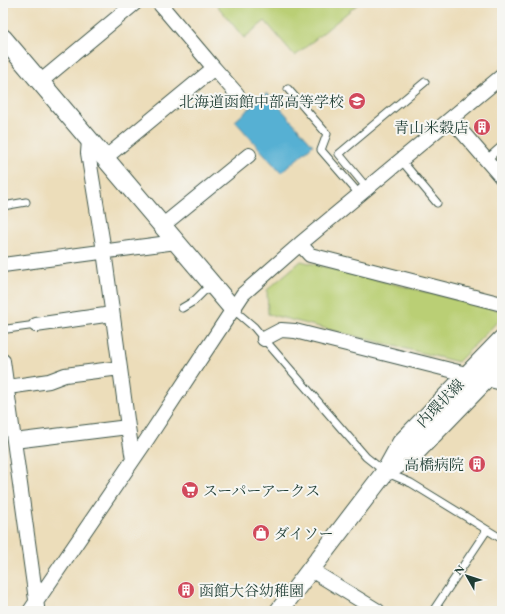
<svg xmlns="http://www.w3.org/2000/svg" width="505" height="614" viewBox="0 0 505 614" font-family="'EB Garamond','Noto Serif JP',serif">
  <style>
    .green { fill: #bacf74; stroke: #6c8654 }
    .water { fill: #56b0d3; stroke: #3a7684 }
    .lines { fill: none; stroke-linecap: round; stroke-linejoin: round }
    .service-casing { stroke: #3e5548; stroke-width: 9 }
    .minor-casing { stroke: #3e5548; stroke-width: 16 }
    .tertiary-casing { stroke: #3e5548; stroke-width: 20 }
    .service { stroke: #fff; stroke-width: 7 }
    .minor { stroke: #fff; stroke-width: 14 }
    .tertiary { stroke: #fff; stroke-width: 18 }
    .labels { text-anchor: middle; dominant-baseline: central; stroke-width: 4; stroke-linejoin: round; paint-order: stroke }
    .poi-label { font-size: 15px; fill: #1f3d34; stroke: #f6f6f2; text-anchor: end }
    .street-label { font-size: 15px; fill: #1f3d34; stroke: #f6f6f2 }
  </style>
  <rect width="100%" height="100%" fill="#f6f6f2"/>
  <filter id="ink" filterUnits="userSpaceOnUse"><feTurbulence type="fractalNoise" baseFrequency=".025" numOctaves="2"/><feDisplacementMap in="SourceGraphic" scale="8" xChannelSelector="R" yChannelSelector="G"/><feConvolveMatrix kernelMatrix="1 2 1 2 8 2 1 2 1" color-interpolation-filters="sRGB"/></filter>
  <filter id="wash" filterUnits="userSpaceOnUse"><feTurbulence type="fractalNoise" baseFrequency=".012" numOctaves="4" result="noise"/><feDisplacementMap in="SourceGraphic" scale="16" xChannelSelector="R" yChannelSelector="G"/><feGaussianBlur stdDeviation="0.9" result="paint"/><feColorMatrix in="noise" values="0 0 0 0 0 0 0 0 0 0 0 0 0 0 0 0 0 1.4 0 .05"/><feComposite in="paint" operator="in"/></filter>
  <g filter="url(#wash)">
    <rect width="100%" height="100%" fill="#ecddba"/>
    <!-- green -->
    <path class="green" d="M215 3H359L295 56 265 21 244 38Z
      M301 261 499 310 502 317 458 362 268 314 267 290Z"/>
    <!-- water -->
    <path class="water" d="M267 93 313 145 281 173 235 121Z"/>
  </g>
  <g filter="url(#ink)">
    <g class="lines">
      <!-- service casing -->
      <g class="service-casing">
        <path id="service" d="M288 89 327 134 321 150 360 195
          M401 160 437 203
          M486 160 502 146
          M367 188 339 154 425 82
          M3 206 26 202
          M182 308 194 301 211 284
          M234 310 254 327 264 339 366 457 385 472 411 483 502 539
          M7 329 36 325
          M433 611 487 530"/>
      </g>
      <!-- minor casing -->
      <g class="minor-casing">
        <path id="minor" d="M214 68 237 94
          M40 82 135 3
          M451 119 502 178
          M89 140 88 153 104 251 128 427 133 460
          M105 158 214 68 159 3
          M162 226 249 155
          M300 244 310 255 502 304
          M3 265 176 242
          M36 325 112 314
          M264 339 281 330 295 331 502 383
          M3 361 37 607
          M15 386 49 381 65 375 120 368
          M22 440 128 427
          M311 570 378 611
          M30 611 146 441 243 294 300 244 502 76"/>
      </g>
      <!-- tertiary casing -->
      <g class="tertiary-casing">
        <path id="tertiary" d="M3 38 233 309
          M388 471 415 453 502 363
          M279 611 385 472 401 443 502 339"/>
      </g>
      <!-- service -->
      <use href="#service" class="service"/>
      <!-- minor -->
      <use href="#minor" class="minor"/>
      <!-- tertiary -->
      <use href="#tertiary" class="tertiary"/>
    </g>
  </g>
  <!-- icons -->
  <defs>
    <g id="school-disc" transform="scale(0.9)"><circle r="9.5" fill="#d1495b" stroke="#f6f6f2"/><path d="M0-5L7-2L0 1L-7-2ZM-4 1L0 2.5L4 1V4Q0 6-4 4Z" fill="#fff"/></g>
    <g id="building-disc" transform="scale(0.9)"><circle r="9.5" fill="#d1495b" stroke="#f6f6f2"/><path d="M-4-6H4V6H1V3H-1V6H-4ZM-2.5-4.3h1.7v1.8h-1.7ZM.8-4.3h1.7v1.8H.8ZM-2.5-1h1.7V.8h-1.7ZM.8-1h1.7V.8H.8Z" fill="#fff"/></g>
    <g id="supermarket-disc" transform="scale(0.9)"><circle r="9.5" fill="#d1495b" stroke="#f6f6f2"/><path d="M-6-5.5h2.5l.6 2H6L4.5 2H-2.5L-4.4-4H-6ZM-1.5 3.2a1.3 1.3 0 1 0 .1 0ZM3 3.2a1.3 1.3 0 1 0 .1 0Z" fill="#fff"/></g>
    <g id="shop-disc" transform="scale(0.9)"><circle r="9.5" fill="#d1495b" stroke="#f6f6f2"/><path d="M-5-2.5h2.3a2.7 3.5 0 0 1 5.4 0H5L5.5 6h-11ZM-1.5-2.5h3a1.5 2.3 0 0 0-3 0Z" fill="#fff"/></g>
  </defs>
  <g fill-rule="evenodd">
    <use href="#school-disc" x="357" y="101"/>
    <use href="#building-disc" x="482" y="127"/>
    <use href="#building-disc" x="477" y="464"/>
    <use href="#supermarket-disc" x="190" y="490"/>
    <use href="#shop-disc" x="261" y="533"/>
    <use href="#building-disc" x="186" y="590"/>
  </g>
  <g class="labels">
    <!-- poi labels -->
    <g class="poi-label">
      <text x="344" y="101">北海道函館中部高等学校</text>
      <text x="469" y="127">青山米穀店</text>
      <text x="464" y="464">高橋病院</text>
      <text x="203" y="490" text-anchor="start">スーパーアークス</text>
      <text x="274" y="533" text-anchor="start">ダイソー</text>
      <text x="199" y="590" text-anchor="start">函館大谷幼稚園</text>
    </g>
    <!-- street labels -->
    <g class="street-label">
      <text transform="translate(440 403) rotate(-46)">内環状線</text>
    </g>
  </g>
  <!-- margin -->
  <rect width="505" height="614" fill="none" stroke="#f6f6f2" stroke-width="16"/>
  <!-- north arrow -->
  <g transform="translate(467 576) rotate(309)" stroke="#f6f6f2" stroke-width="3" paint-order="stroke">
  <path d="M0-3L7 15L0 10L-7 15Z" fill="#1f3d34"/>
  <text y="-6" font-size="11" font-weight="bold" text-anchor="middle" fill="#1f3d34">N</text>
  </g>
</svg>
